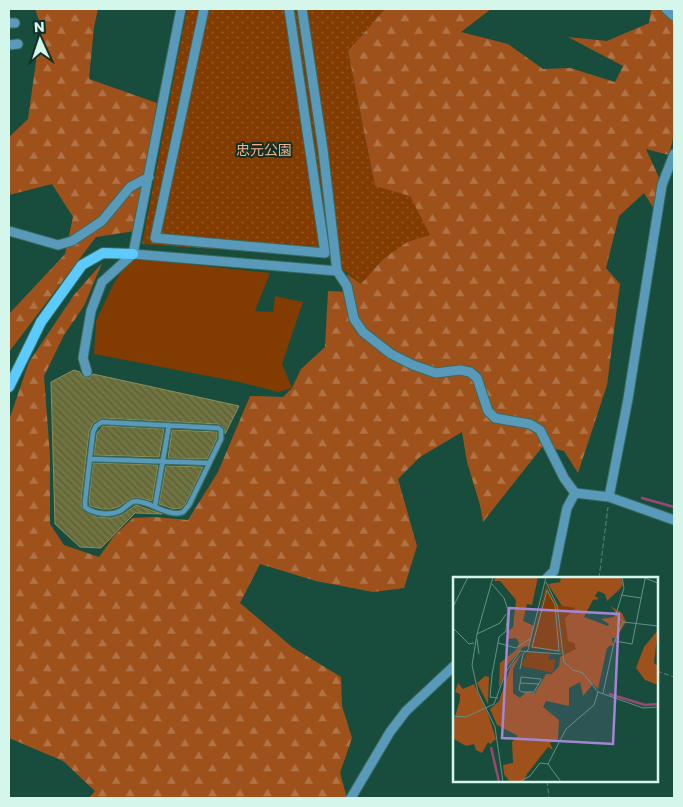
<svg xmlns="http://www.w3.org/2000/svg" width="683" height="807" viewBox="0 0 683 807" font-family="Poppins,'Noto Sans JP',sans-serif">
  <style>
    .grass { fill: url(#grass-dots) }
    .forest { fill: url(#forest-firs) }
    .pitch { fill: #823b00 }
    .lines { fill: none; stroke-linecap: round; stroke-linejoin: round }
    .stream { stroke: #9b4871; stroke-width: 2.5 }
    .building { fill: url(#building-back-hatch); stroke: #8c8f58 }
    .lane-casing { stroke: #3a6b5d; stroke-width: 7 }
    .street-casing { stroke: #3a6b5d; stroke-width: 11 }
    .secondary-casing { stroke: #3a6b5d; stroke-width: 12 }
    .path { stroke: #598779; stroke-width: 1; stroke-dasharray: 5 2.5; stroke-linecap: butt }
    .lane { stroke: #599aba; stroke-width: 4.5 }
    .street { stroke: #599aba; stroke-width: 9 }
    .secondary { stroke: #5ccafd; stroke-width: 10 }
    .labels { text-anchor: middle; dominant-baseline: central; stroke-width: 4; stroke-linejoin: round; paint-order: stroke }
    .park-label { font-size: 14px; fill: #f2b28c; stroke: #132f26 }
    .inset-river { fill: none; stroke: #9b4871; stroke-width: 2.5 }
    .inset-road { fill: none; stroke: #649183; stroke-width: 1 }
    .view { fill: #a487d2; fill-opacity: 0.15; stroke: #a487d2; stroke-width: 2.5 }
    .inset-edge { fill: none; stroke: #d5f6ea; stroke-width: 2.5 }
  </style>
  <defs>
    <pattern id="grass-dots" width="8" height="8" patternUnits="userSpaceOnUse" patternTransform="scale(1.25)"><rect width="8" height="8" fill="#823b00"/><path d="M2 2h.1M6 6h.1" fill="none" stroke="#935825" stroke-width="1.8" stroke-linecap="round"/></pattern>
    <pattern id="forest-firs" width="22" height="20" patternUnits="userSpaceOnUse" patternTransform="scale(1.25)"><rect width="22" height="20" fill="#9f511b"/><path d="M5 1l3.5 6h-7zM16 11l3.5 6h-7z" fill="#b07347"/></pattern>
    <pattern id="building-back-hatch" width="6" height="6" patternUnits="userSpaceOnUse" patternTransform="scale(1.25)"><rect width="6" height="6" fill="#71743d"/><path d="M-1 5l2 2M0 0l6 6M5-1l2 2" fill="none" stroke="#585f42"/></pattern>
  </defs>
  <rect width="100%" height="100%" fill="#184d3e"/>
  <!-- grass -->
  <path class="grass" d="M187 9H385L348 51 375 186 410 195 431 236 407 242 383 259 361 284 327 257 142 244Z"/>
  <!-- forest -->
  <path class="forest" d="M35 9H98L94 27 89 79 157 103 135 231 96 237 9 352V314L65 254 73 217 52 184 9 195V137L28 119 41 26Z
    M385 9H491L461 32 508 44 543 69 570 68 615 82 623 66 568 37 607 41 649 23 651 9H674V134L669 155 646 149 661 182 656 212 644 193 619 216 606 268 620 284 607 385 578 473 564 451 543 446 483 522 480 505 467 462 462 432 420 457 398 479 417 546 404 588 373 592 316 581 260 564 240 603 292 647 341 677 342 706 352 738 340 773 347 798H89L95 791 63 761 9 738V420L29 362 74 295 102 263 84 306 64 335 44 376 50 456V524L64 545 99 557 114 536 133 518 155 517 188 520 218 472 250 396 283 397 292 388 301 369 325 347 328 291 349 292 347 274 361 284 383 259 407 242 430 235 410 196 375 186 348 51Z"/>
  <!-- pitch -->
  <path class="pitch" d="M130 258 270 273 255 311 273 312 275 296 303 302 282 364 292 388 278 392 239 382 94 354 96 321 114 283Z"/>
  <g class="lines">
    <!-- stream -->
    <path class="stream" d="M642 498 674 507"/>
  </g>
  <!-- building -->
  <path class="building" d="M74 370 80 372 82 376 86 378H89L93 374 239 406 225 434 224 428 218 424 102 418 93 423 89 432 81 501 82 509 96 517 112 518 122 515 136 505 162 514 135 513 101 548 80 547 55 524 51 382Z
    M103 426 164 429 159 457 94 455 97 433Z
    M172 430 217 432V438L207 459 168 458Z
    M93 463 158 465 152 501 141 498H132L118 507 111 509H102L90 506 89 501Z
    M166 466 203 467 186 503 181 508 174 509 159 504Z"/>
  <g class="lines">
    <!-- lane casing -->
    <g class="lane-casing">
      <path id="lane" d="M102 422 218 428 221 430V439L189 505 183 512C172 517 155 506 145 503 130 498 130 505 120 511 110 516 93 514 85 507V501L93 432 96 426Z
        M90 459 209 463
        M155 506 169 425"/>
    </g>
    <!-- street casing -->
    <g class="street-casing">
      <path id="street" d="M204 9 155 238 325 253 289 9
        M302 9 323 150 337 271 347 286 354 319 363 332 391 354 413 365 436 373 460 370 470 372 477 378 488 411 495 418 530 424 540 430 564 478 575 493 609 497 674 520
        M666 9 674 16
        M9 23H15
        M9 45 18 44
        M9 231 58 245 72 241 102 221 130 187 149 177
        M133 254 337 271
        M87 372 83 358 91 311 102 282 133 254 181 9
        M609 497 628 399 662 185 674 154
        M547 578 554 571 567 508 575 493
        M351 798 390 732 406 711 454 666"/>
    </g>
    <!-- secondary casing -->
    <g class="secondary-casing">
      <path id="secondary" d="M9 387 41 322 82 265 103 253 133 254"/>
    </g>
    <!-- path -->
    <path class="path" d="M599 578 608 507
      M657 671 674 677
      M547 781 549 798"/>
    <!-- lane -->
    <use href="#lane" class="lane"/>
    <!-- street -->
    <use href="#street" class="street"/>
    <!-- secondary -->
    <use href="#secondary" class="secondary"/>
  </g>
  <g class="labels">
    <!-- park labels -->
    <g class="park-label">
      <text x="264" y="150">忠元公園</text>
    </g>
  </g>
  <!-- overview -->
  <g transform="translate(453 577)">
    <rect width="205" height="205" fill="#184d3e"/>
    <path d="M93 8 103 27 122 31 121 66 124 72 112 80 107 75 77 71Z" fill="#823b00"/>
    <path d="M43 0H85L79 28 74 27 70 44 81 49 76 69 70 70 55 88 46 111 47 86 64 72 66 66 63 61 55 62 54 55 60 50 63 23 47 4H41ZM108 0H168L170 8 166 13 154 24 152 17 145 14 142 19 146 22 140 23 131 40 155 49 156 47 148 42 161 40 162 34 157 29 169 36 173 45 163 61H159L160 70 158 68 154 71 145 112 140 107 130 119 127 105 116 111V129L93 124 90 130 106 143 105 162 97 166 100 173 95 170 74 197 71 204 77 205H57L51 197 50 188 60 186 59 165 65 159 44 148 37 132 46 124 58 89 70 74 60 92V116L67 121 73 115 82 116 93 97H99L106 89 107 80 123 72 121 66 115 64 112 42 122 31 109 29 95 7 107 5ZM205 53 201 86 205 89V108L192 103 183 91 191 70ZM32 99 36 100 35 127 24 106ZM5 106 10 112 21 107 35 137 43 162 37 167 35 165 29 176 23 173 21 167 13 169 1 162 0 171V146L7 123V117L2 115Z" fill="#9f511b"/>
    <path d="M75 74 97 77 95 83 103 82 100 96 68 89Z" fill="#823b00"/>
    <path class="inset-river" d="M156 117 192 128 205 127M38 170 46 205"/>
    <path class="inset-road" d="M40 0 24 57 19 88 25 115 42 150 50 205M169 0 171 11 163 37 170 45 205 49M189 0 205 6M93 5 104 28 111 85 120 93 130 96 145 115 141 128 113 152 95 187M39 7 51 21 55 33 53 54 46 60 39 98 37 120 45 121M94 13 102 28 106 74 79 70ZM168 18 188 21M0 30 15 0M0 51 16 67 21 66M24 57 47 46 53 37M24 62 26 77M162 64 179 67 192 2M45 66 63 71 78 61M67 92 70 77 75 73 93 0M68 100 88 102V103L81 115H69L66 113ZM67 106 86 107M145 115 190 131 205 130M150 116 161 66 170 45M0 139 13 140 41 127 53 95 67 74 108 77M95 187 108 205M66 205 77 199 87 186 95 187"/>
    <path class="view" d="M56 31 166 37 160 167 49 161Z"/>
    <rect width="205" height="205" class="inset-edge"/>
  </g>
  <!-- border -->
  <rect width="683" height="807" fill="none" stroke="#d5f6ea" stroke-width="20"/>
  <!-- north arrow -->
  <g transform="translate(40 40) rotate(357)" stroke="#132f26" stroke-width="4" paint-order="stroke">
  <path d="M0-4L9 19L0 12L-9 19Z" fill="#d5f6ea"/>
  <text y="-8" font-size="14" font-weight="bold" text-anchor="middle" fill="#d5f6ea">N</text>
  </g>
</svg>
